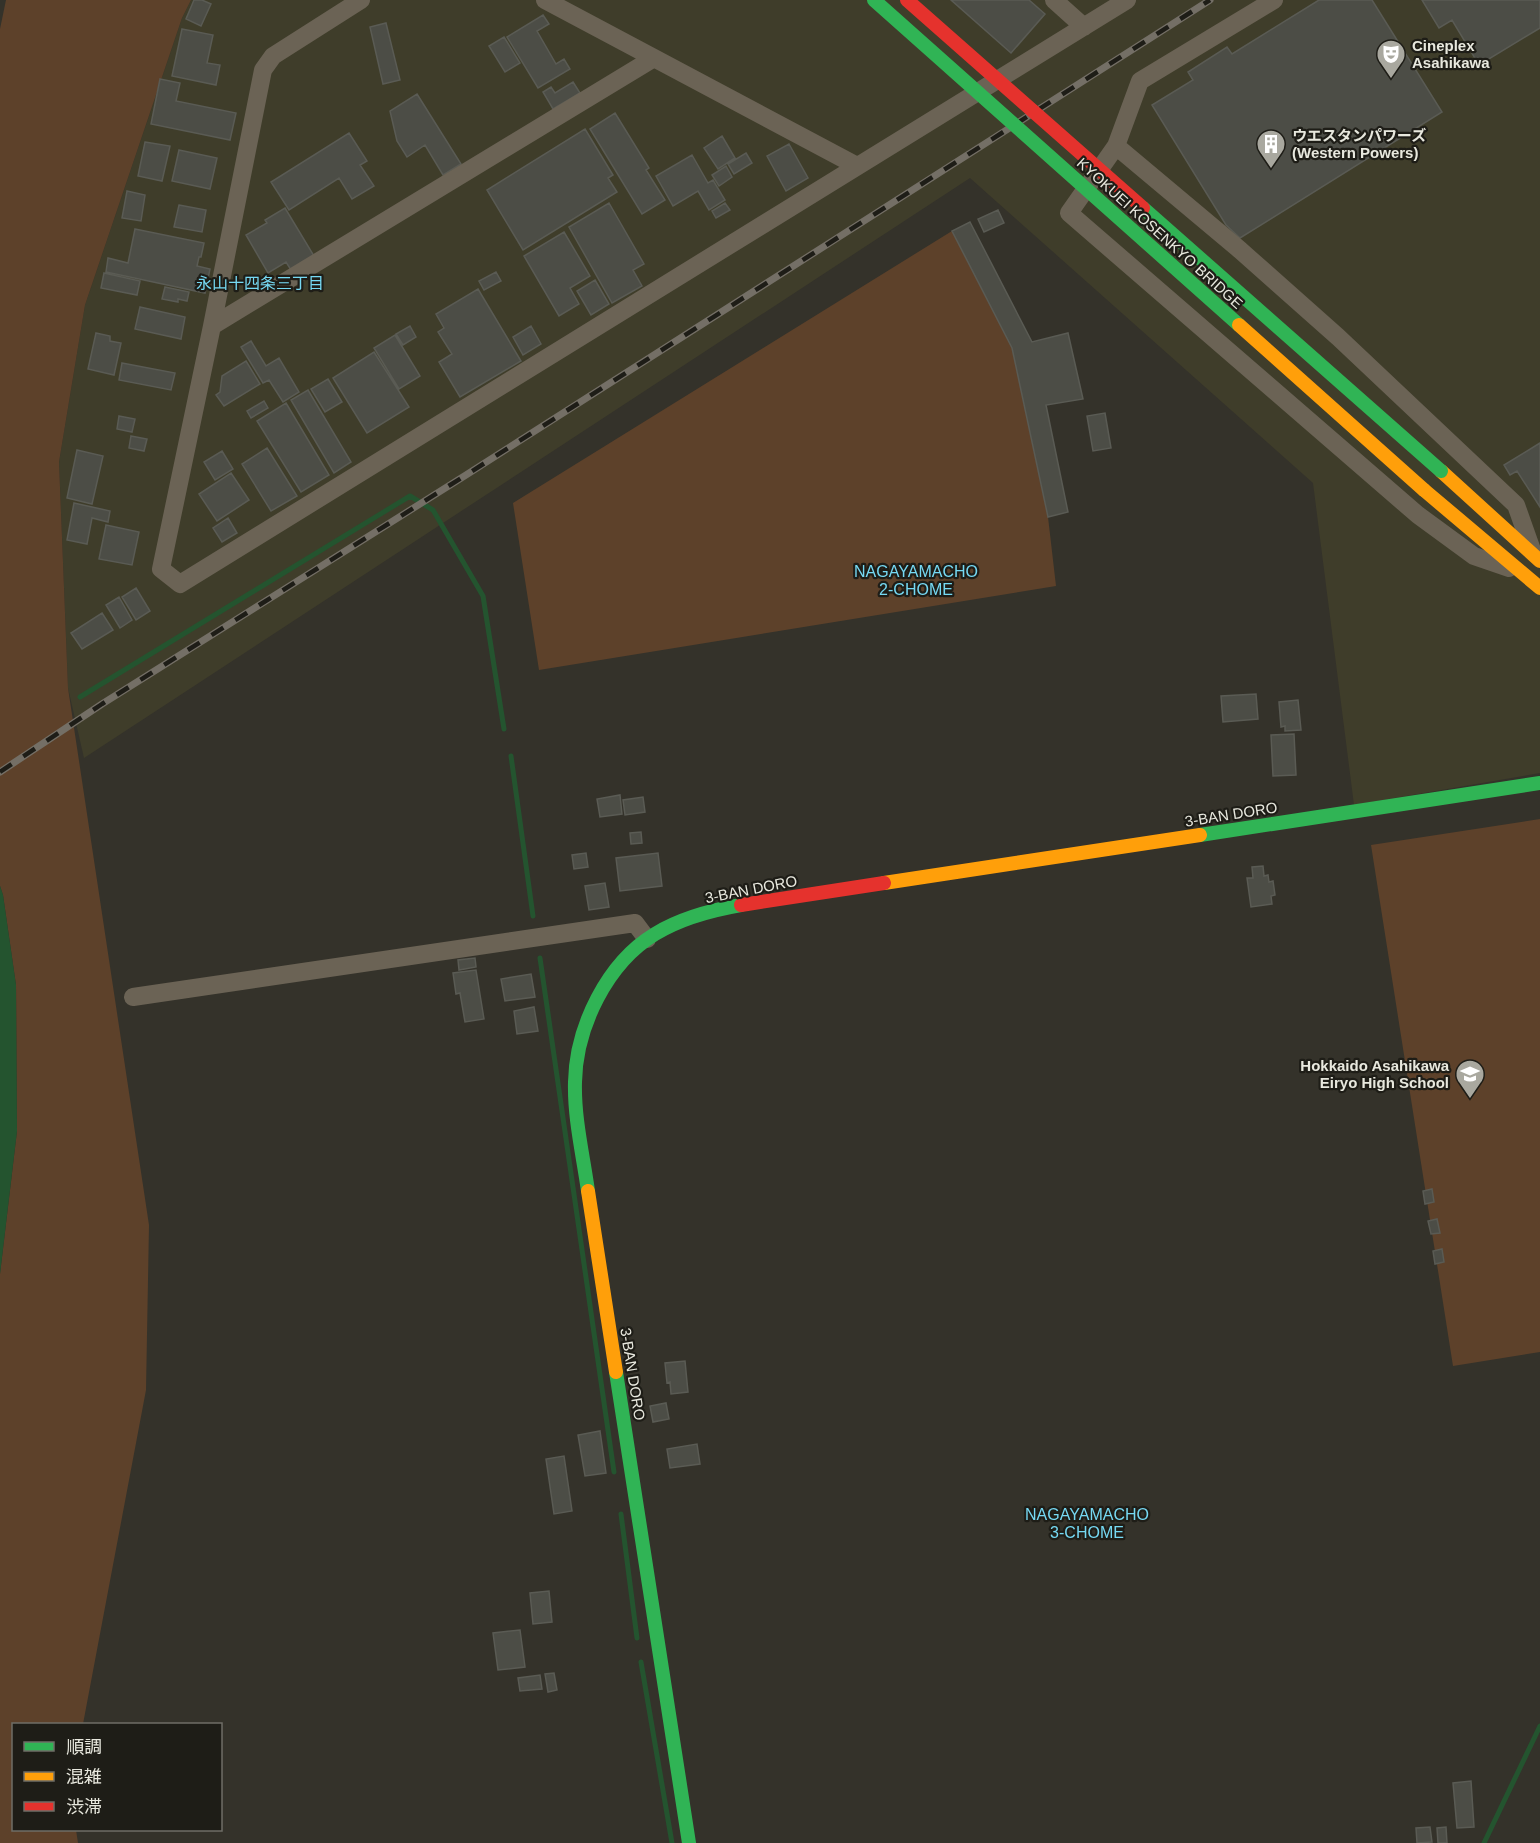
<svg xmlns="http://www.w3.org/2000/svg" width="1540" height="1843" viewBox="0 0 1540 1843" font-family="Arial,'Noto Sans JP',sans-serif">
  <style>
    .built { fill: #3f3d2a }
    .green { fill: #5d412a }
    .water { fill: #24542f }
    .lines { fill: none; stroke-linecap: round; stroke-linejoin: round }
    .stream { stroke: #24542f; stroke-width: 5 }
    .building { fill: #4c4d46; stroke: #5a5b54; stroke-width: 1.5 }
    .street { stroke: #6b6355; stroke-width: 18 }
    .fast { stroke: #30b455; stroke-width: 14 }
    .slow { stroke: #ff9f0a; stroke-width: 14 }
    .jam { stroke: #e5322d; stroke-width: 14 }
    .rail-casing { stroke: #746f66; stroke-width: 7 }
    .rail { stroke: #1e1d17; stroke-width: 4.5; stroke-dasharray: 14; stroke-linecap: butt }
    .fast-bridge { stroke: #30b455; stroke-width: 14 }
    .slow-bridge { stroke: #ff9f0a; stroke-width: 14 }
    .jam-bridge { stroke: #e5322d; stroke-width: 14 }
    .labels { text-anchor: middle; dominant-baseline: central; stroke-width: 4.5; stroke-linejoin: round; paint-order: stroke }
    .poi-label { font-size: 15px; font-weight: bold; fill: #e8e8de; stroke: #1e1d17; text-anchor: start }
    .street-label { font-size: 15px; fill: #e8e8de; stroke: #1e1d17 }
    .neighbourhood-label { font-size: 16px; fill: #76d9f3; stroke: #1e1d17 }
  </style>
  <rect width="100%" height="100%" fill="#34322a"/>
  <!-- built -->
  <path class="built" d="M191 0H1540V773L1354 805 1313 483 970 178 84 758 68 688 59 462 85 305 182 18Z"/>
  <!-- green -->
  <path class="green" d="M6 0H191L182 18 85 305 59 462 68 688 149 1225 146 1390 83 1724H14V1830H76L78 1843H0V1274L17 1131 16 985 3 895 0 886V29Z
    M952 231 1012 348 1048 517 1056 586 539 670 513 503Z
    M1540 819V1352L1453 1366 1371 845Z"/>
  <!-- water -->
  <path class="water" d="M0 886 3 895 16 985 17 1131 0 1274Z"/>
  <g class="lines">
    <!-- stream -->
    <path class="stream" d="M80 697 410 496 433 510 483 596 504 729
      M511 756 533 916
      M540 958 614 1472
      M621 1514 637 1638
      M641 1662 672 1843
      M1484 1843 1540 1726"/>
  </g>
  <!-- building -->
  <path class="building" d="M194 0H202L211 4 201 26 186 19Z
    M951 0H1029L1045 14 1011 53Z
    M1319 0H1372L1442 112 1240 238 1226 225 1152 105 1193 80 1188 72 1227 47 1232 54Z
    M1422 0H1540V28L1479 65 1452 20 1439 28Z
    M543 15 549 24 537 31 556 64 564 59 570 69 538 88 507 37Z
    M386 23 400 80 383 84 370 27Z
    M182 29 213 35 207 63 220 65 216 85 172 76Z
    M504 37 520 63 505 72 489 46Z
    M160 79 180 83 176 101 236 113 230 140 151 124Z
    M573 82 580 93 553 109 543 92 551 87 555 93Z
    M417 94 461 164 443 175 425 145 407 157 397 141 390 111Z
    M615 113 649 168 646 170 665 200 642 214 590 129Z
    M585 129 613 175 608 178 617 192 523 250 487 190Z
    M349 133 367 161 360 165 374 186 352 199 339 178 289 210 271 182Z
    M722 136 735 158 718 169 704 148Z
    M145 142 170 146 162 181 138 176Z
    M789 144 808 178 786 191 767 156Z
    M179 150 217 158 210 189 172 181Z
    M746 153 752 163 734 174 728 164Z
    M692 155 708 183 713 180 725 200 709 210 698 191 673 206 656 176Z
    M726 166 732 177 719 186 712 175Z
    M127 191 145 195 141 221 122 218Z
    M609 203 644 264 633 270 642 286 612 303 569 227Z
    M725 203 730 210 716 218 712 211Z
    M179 205 206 210 202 232 174 227Z
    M285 208 314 256 291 270 286 262 268 273 246 235 267 223 265 220Z
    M998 210 1004 223 984 232 978 219Z
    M970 222 1032 342 1068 333 1083 399 1046 405 1068 512 1048 517 1012 348 952 231Z
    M135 229 204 243 201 257H199L197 266 210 269 205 293 106 272 108 258 128 263Z
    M564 232 590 276 570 288 579 304 559 316 524 256Z
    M496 272 501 281 484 290 479 281Z
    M104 273 140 281 137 295 101 288Z
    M595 280 609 304 591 315 577 291Z
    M165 287 189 292 187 301 178 299V302L162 299Z
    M478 289 521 361 460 397 439 362 452 354 438 332 444 328 436 314Z
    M140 307 185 317 181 339 135 329Z
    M410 326 416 337 403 345 396 334Z
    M531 326 541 344 523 355 513 337Z
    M96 333 110 336V341L121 343 114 375 88 369Z
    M395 335 420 376 399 389 374 348Z
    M251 341 266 366 279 358 299 392 283 402 269 380 263 383 241 347Z
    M374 352 409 407 367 433 333 378Z
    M246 361 260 384 224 406 216 395 220 392 222 376Z
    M122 363 175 373 171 390 119 380Z
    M328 379 342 402 325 412 311 389Z
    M308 390 351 462 334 473 291 400Z
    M264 401 268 408 251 418 247 411Z
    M286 403 329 475 301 492 257 421Z
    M1105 413 1111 448 1093 451 1087 416Z
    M119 416 135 419 132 432 117 429Z
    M131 436 147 439 144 451 129 448Z
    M1540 443V507L1517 471 1510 475 1504 465Z
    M267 448 297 496 271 511 242 464Z
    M77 450 103 456 92 504 67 498Z
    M222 451 233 469 215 480 204 462Z
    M231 473 249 500 217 521 199 494Z
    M74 503 110 511 108 522 92 518 87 544 67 540Z
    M228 518 237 533 222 542 213 528Z
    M106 525 139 532 132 565 99 559Z
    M136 588 150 611 136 620 122 597Z
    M119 597 132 620 120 628 106 605Z
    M102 613 113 630 82 649 71 633Z
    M1256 694 1258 719 1223 722 1221 696Z
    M1298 700 1301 730 1285 731V726L1281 727 1279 702Z
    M1294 734 1296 775 1273 776 1271 735Z
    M620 795 622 814 600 817 597 799Z
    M643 797 645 812 625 815 623 800Z
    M641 832 642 843 631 844 630 833Z
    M586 853 588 867 574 869 572 855Z
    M658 853 662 886 620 891 616 858Z
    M1263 866 1264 876 1268 875 1269 882 1273 881 1275 895 1271 896 1272 904 1251 907 1247 878H1253L1252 867Z
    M605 883 609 907 589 910 585 886Z
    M475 958 476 967 459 970 458 960Z
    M476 970 484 1019 465 1022 460 993 456 994 453 973Z
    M531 974 535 997 505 1001 501 979Z
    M534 1007 538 1031 517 1034 514 1011Z
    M1432 1189 1434 1202 1425 1204 1423 1191Z
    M1437 1219 1440 1233 1431 1234 1428 1221Z
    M1442 1249 1444 1262 1435 1264 1433 1251Z
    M685 1361 688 1392 671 1394 670 1382 667 1383 665 1363Z
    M666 1403 669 1419 653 1422 650 1406Z
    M600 1431 606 1473 585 1476 578 1435Z
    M697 1444 700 1464 670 1468 667 1449Z
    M564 1456 572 1511 554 1514 546 1459Z
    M549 1591 552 1622 533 1624 530 1593Z
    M520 1630 525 1667 498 1670 493 1633Z
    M554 1673 557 1690 548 1692 545 1674Z
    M540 1675 542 1689 520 1691 518 1678Z
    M1471 1781 1474 1827 1457 1828 1453 1783Z
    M1430 1827 1432 1842 1417 1843 1416 1828Z
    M1446 1827 1447 1843H1438L1437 1828Z"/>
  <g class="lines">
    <!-- street -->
    <path class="street" d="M361 0 273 56 263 70 212 326 161 569 180 584 1127 0
      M545 0 857 166
      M1054 0 1084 27
      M1274 0 1140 81 1116 146 1069 213 1418 515 1474 556 1509 568
      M1116 146 1240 250 1338 337 1516 505 1532 550
      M212 326 654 58
      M133 997 635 923 647 939"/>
    <!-- fast -->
    <path class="fast" d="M1200 835 1540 783
      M588 1191C583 1155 574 1118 575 1082 576 1027 607 963 655 934 681 918 712 910 741 905
      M616 1372 689 1843"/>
    <!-- slow -->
    <path class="slow" d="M1441 471 1540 561
      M1424 490 1540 588
      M884 883 1200 835
      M588 1191 616 1372"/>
    <!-- jam -->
    <path class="jam" d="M741 905 884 883"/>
    <!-- rail casing -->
    <g class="rail-casing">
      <path id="rail" d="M0 772 102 704 466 475 1210 0"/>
    </g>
    <!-- rail -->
    <use href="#rail" class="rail"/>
    <!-- fast-bridge -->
    <path class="fast-bridge" d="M874 0 1239 325
      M1143 208 1441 471"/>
    <!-- slow-bridge -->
    <path class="slow-bridge" d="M1239 325 1424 490"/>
    <!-- jam-bridge -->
    <path class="jam-bridge" d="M907 0 1143 208"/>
  </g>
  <!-- icons -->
  <defs>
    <g id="theatre-pin" transform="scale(1.5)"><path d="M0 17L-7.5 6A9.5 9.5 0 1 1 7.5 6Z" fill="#a9a89f" stroke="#1e1d17"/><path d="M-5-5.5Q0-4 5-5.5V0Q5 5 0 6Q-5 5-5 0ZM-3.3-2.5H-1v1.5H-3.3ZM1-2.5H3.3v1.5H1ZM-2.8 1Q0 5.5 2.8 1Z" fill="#fff"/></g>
    <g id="building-pin" transform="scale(1.5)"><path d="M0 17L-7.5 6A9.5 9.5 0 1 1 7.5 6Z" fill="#a9a89f" stroke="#1e1d17"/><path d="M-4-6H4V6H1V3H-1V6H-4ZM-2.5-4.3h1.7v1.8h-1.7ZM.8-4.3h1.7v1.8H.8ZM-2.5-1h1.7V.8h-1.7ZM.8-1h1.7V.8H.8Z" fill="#fff"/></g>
    <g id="school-pin" transform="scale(1.5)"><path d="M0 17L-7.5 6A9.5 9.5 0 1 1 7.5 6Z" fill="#a9a89f" stroke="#1e1d17"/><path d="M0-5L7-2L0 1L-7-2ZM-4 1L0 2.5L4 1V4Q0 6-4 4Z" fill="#fff"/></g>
  </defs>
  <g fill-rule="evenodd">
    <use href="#theatre-pin" x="1391" y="54"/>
    <use href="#building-pin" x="1271" y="144"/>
    <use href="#school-pin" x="1470" y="1074"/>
  </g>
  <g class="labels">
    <!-- poi labels -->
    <g class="poi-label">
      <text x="1412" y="45">Cineplex<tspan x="1412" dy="17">Asahikawa</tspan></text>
      <text x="1292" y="135">ウエスタンパワーズ<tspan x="1292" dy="17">(Western Powers)</tspan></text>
      <text x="1449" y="1065" text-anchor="end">Hokkaido Asahikawa<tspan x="1449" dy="17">Eiryo High School</tspan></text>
    </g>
    <!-- street labels -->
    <g class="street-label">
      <text transform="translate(1160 233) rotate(42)">KYOKUEI KOSENKYO BRIDGE</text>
      <text transform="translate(1231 814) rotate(-9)">3-BAN DORO</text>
      <text transform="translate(751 889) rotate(-11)">3-BAN DORO</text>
      <text transform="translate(633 1374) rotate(81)">3-BAN DORO</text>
    </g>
    <!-- neighbourhood labels -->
    <g class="neighbourhood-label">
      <text x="260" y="283">永山十四条三丁目</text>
      <text x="916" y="571">NAGAYAMACHO<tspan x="916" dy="18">2-CHOME</tspan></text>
      <text x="1087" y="1514">NAGAYAMACHO<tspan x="1087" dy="18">3-CHOME</tspan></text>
    </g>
  </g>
  <!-- legend -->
  <rect x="12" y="1723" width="210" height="108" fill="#1e1d17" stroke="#6f6e67" stroke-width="1.5"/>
  <rect x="24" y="1742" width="30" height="9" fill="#30b455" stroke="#6f6e67" stroke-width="1.5"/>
  <text x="66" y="1753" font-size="18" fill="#e8e8de">順調</text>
  <rect x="24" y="1772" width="30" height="9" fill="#ff9f0a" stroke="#6f6e67" stroke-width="1.5"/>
  <text x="66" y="1783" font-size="18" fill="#e8e8de">混雑</text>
  <rect x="24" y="1802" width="30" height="9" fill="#e5322d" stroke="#6f6e67" stroke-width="1.5"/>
  <text x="66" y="1813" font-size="18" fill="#e8e8de">渋滞</text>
</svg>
